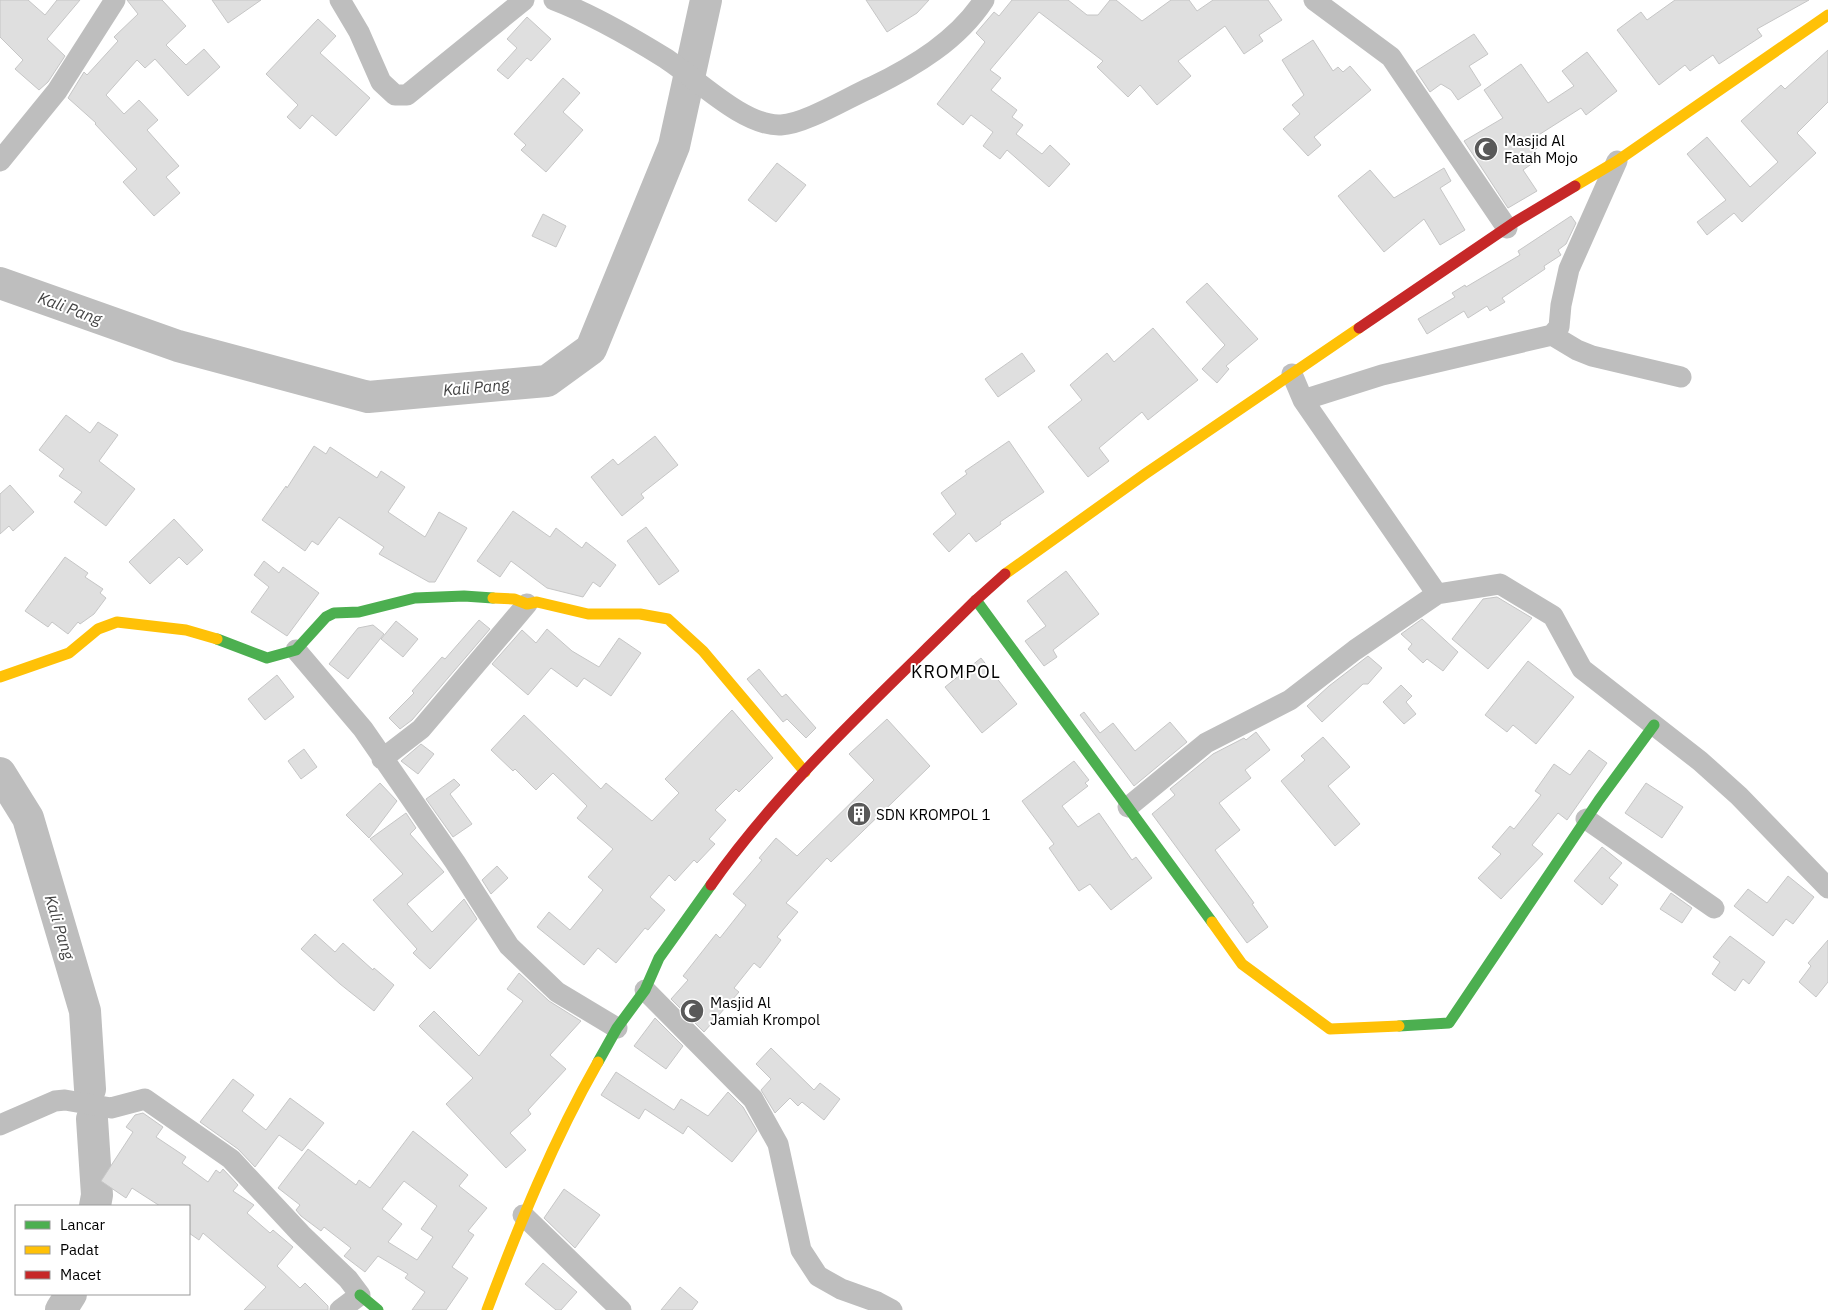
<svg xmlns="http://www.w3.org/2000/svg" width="1828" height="1310" viewBox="0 0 1828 1310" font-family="'IBM Plex Sans',sans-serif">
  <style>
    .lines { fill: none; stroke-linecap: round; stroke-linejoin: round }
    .river { stroke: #bebebe; stroke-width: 32 }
    .building { fill: #dfdfdf; stroke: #c6c6c6; fill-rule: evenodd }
    .street { stroke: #bebebe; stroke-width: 21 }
    .fast { stroke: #4caf50; stroke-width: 11 }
    .slow { stroke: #ffc107; stroke-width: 11 }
    .jam { stroke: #c62828; stroke-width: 11 }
    .labels { text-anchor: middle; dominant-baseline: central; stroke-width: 4; stroke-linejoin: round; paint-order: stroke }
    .poi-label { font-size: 15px; fill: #000; stroke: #fff; text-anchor: start }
    .water-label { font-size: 16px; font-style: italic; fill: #434343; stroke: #fff }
    .quarter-label { font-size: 18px; letter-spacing: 1px; fill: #000; stroke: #fff }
  </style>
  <rect width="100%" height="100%" fill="#fff"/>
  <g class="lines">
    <!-- river -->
    <path class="river" d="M0 283 178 346 368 397 547 381 591 349 674 146 706 0
      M0 773 28 818 85 1011 90 1089
      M92 1119 97 1195 95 1206
      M61 1310 71 1294"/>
  </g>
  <!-- building -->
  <path class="building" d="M0 0H28L45 15 57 0H80L47 39 65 56 48 82 39 90 15 69 23 60 0 37Z
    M127 0H162L186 26 166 45 186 65 204 49 220 67 188 96 155 59 145 68 137 60 106 95 124 114 139 100 158 120 147 130 179 166 166 177 180 193 154 216 123 182 137 169 95 124 96 123 68 98 84 72 87 75 118 41 114 37 138 14Z
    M212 0H261L228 23Z
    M866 0H929L917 13 887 32Z
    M1012 0H1068L1087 15H1098L1110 0H1116L1142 21 1171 0H1189L1197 11 1213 0H1268L1282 20 1259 35 1263 41 1244 54 1225 26 1178 61 1191 76 1157 105 1140 85 1128 97 1097 67 1103 61 1039 12 990 70 1001 78 991 90 1017 110 1012 117 1023 125 1016 134 1042 154 1050 145 1070 164 1049 187 1007 150 1000 159 983 146 993 132 971 115 963 125 937 104 985 42 976 33 994 12 999 16Z
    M1675 0H1809L1757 29 1762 36 1719 64 1713 55 1690 71 1685 65 1659 85 1617 30 1641 12 1647 20Z
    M527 17 551 39 531 61 527 58 508 79 497 70 517 48 507 39Z
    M318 19 336 36 320 53 370 98 336 136 312 115 300 129 287 117 298 105 266 74Z
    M1474 34 1488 54 1469 66 1481 85 1458 100 1451 90 1441 84 1430 92 1416 71Z
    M1313 40 1333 71 1338 67 1343 72 1350 66 1371 90 1314 137 1321 145 1308 156 1283 129 1300 114 1292 105 1304 95 1282 60Z
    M1828 50V102L1797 133 1816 153 1742 222 1734 213 1707 235 1697 222 1726 200 1687 154 1707 137 1750 187 1778 162 1741 121 1781 85 1785 89Z
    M1587 52 1617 91 1586 115 1581 108 1537 136 1543 144 1534 150 1540 158 1523 170 1537 191 1508 208 1464 141 1503 118 1484 90 1521 64 1548 103 1574 86 1562 71Z
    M563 78 580 93 563 112 583 130 546 172 521 150 526 145 514 134Z
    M777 163 806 185 776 222 748 200Z
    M1444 168 1451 181 1440 188 1465 230 1440 245 1424 219 1384 252 1338 196 1370 170 1394 198Z
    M543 214 566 226 556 247 532 236Z
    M1571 216 1576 223 1566 244 1558 250 1561 255 1544 266 1545 269 1502 298 1505 302 1490 311 1487 306 1468 318 1464 311 1427 334 1418 319 1455 297 1452 293 1465 285 1466 287 1520 255 1518 251Z
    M1207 283 1258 339 1226 366 1229 369 1217 383 1202 369 1225 345 1186 302Z
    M1153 328 1198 380 1148 420 1142 412 1099 448 1109 461 1088 477 1048 427 1082 400 1070 385 1107 353 1114 362Z
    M1022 353 1035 371 998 397 985 379Z
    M66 415 90 433 98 422 118 435 99 461 135 489 106 526 74 502 82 492 59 476 64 469 39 450Z
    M655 436 678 465 641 494 644 498 622 516 591 477 613 459 618 465Z
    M1009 441 1044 492 1000 522 1001 524 976 542 969 533 949 552 933 534 956 514 941 493 967 474 965 471Z
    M314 446 326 454 330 447 377 478 381 471 405 487 388 512 425 537 439 512 467 528 435 582H429L379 554 384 547 339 517 318 545 312 541 305 551 262 520 286 486 287 488Z
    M10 485 34 512 13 531 9 526 0 534V494Z
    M513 511 550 537 556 528 582 548 586 542 616 565 600 587 593 582 583 597 547 588 511 561 500 577 477 561Z
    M174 519 203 550 187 565 179 557 150 584 129 562Z
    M646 527 679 571 659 585 627 541Z
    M65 557 88 573 85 577 103 589 100 593 106 598 94 614 80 624 78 622 68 634 52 622 48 627 25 611Z
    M264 561 279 573 283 567 319 593 287 636 251 612 269 587 254 575Z
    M1066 571 1099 614 1053 650 1057 657 1044 666 1025 641 1046 626 1027 601Z
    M1497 597 1532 618 1488 669 1452 639 1483 599Z
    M1422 619 1458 652 1443 671 1427 659 1423 663 1408 649 1412 644 1401 634Z
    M479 620 490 629 412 720 400 729 389 718 414 693 412 691 442 657 445 659Z
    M396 621 418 639 403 657 381 639Z
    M373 625 384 634 348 679 329 664 358 628Z
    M547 629 572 651 599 667 619 638 641 653 611 696 584 678 577 687 551 668 528 695 492 664 522 630 536 643Z
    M1368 656 1382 668 1368 684H1363L1322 722 1307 706 1329 686Z
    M981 658 1017 704 982 733 945 687Z
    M1528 661 1574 697 1536 744 1513 725 1507 732 1485 715Z
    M759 669 782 697 786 694 816 728 806 738 787 719 783 722 747 679Z
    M277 675 294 697 265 720 248 699Z
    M1401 685 1412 696 1406 702 1416 714 1404 724 1383 702Z
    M732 710 773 758 739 792 736 789 715 810 726 820 709 839 715 844 697 863 694 860 675 881 669 875 650 897 665 910 648 930 645 928 616 963 598 948 584 965 537 927 549 912 570 930 603 890 588 877 613 849 577 818 587 806 553 773 536 790 515 769 513 771 491 750 524 715 601 789 606 783 652 821 679 793 665 779Z
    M1084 712 1100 733 1113 723 1135 751 1170 722 1187 742 1134 786 1080 715Z
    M887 719 930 766 831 862 827 858 786 903 798 912 777 937 781 940 760 968 754 963 734 988 739 992 704 1032 671 999 688 980 683 976 716 934 720 938 746 905 733 894 762 860 759 858 776 838 797 856 874 780 849 754Z
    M1256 732 1270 750 1245 770 1251 778 1219 803 1240 830 1215 850 1254 903 1252 904 1268 927 1247 943 1152 814 1175 795 1170 789 1213 754 1244 738 1246 740Z
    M1323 737 1350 767 1328 786 1360 824 1335 846 1281 781 1305 760 1301 756Z
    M421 744 434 754 418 774 401 761Z
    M304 749 317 767 301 779 288 761Z
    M1589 750 1607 763 1567 820 1558 813 1532 845 1543 854 1501 899 1478 878 1501 854 1492 847 1510 826 1514 829 1541 795 1535 791 1554 764 1570 775Z
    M1074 761 1089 780 1085 783 1088 786 1062 806 1078 827 1099 813 1132 860 1136 857 1152 878 1111 910 1090 884 1079 891 1049 848 1054 844 1022 801Z
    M454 779 460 785 450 794 472 824 453 837 426 799Z
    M380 783 397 801 369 838 346 815Z
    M1646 783 1683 807 1662 838 1625 813Z
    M406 813 416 828 410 834 444 872 407 904 432 932 464 899 477 919 430 969 413 953 417 949 373 900 403 874 370 839Z
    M1602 847 1622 863 1609 878 1618 885 1602 905 1574 881Z
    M497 866 508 878 491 894 482 880Z
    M1788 876 1814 897 1793 924 1786 919 1773 936 1734 906 1748 889 1767 903Z
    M1671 893 1692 908 1682 923 1660 909Z
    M315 934 335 952 343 943 373 970 374 968 394 985 374 1011 340 984 301 949Z
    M1730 936 1765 962 1749 984 1743 979 1735 991 1712 974 1720 962 1713 957Z
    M1828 940V982L1816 997 1799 982 1811 966 1808 963Z
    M519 973 549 1001 581 1021 550 1055 566 1069 528 1110 531 1114 510 1133 526 1150 506 1168 446 1104 473 1078 419 1026 434 1011 479 1056 523 1001 507 989Z
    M655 1018 683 1046 666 1069 634 1046Z
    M771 1048 814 1090 820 1083 840 1099 824 1120 802 1102 798 1106 790 1098 775 1113 761 1090 771 1079 756 1064Z
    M616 1072 674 1110 681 1099 708 1116 728 1092 743 1107 757 1131 732 1162 688 1126 683 1134 645 1109 639 1119 601 1095Z
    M233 1079 254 1095 242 1111 266 1130 290 1098 324 1123 302 1151 279 1135 255 1167 238 1149 200 1122Z
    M143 1113 163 1127 156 1137 186 1157 182 1163 208 1182 216 1170 220 1173 223 1169 238 1185 233 1191 254 1205 247 1213 270 1233 273 1230 293 1247 277 1266 300 1288 305 1283 328 1306V1310H244L266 1287 203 1233 199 1240 189 1233V1206H160L132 1188 126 1198 101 1181 133 1132 126 1127 135 1115Z
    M413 1131 468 1175 459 1186 487 1208 468 1231 474 1235 452 1267 468 1278 446 1310H412L425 1292 405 1278 408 1274 378 1256 365 1272 344 1256 351 1248 324 1227 321 1231 301 1216 296 1210 300 1205 278 1188 308 1149 356 1185 359 1180 370 1188ZM404 1181 437 1206 421 1229 433 1237 417 1260 388 1242 402 1224 382 1209Z
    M564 1189 600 1215 575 1248 544 1218Z
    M543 1263 577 1292 561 1310H556L525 1284Z
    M680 1287 698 1302 692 1310H661Z"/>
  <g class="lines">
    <!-- street -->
    <path class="street" d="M340 0 359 32 381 82 395 95H407L524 0
      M554 0C591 14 631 37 665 58 696 78 744 127 781 125 805 124 849 97 872 87 915 66 958 40 984 0
      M1314 0 1391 57 1507 228
      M0 161 57 91 115 0
      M1552 335 1577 350 1592 356 1681 377
      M1292 374 1303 400 1437 594 1500 584 1553 616 1582 669 1700 761 1739 796 1828 888
      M1303 400 1382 375 1552 335 1559 327 1561 305 1569 269 1617 161
      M296 650 363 729 455 862 509 946 557 992 617 1028
      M382 759 421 729 527 604
      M1128 807 1206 743 1290 700 1355 650 1437 594
      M1586 819 1714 908
      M645 990 753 1099 778 1144 801 1250 818 1276 841 1289 877 1302 892 1310
      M0 1125 55 1101 65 1100 111 1108 145 1099 231 1159 301 1234 348 1279 360 1295 340 1310
      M523 1215 621 1310"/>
    <!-- fast -->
    <path class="fast" d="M976 600 1212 922
      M217 639 267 658 296 650 326 617 334 613 359 612 415 598 464 596 493 598
      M1399 1026 1449 1023 1599 800 1654 725
      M598 1062 617 1028 645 990 659 958 711 885
      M360 1295 378 1310"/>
    <!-- slow -->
    <path class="slow" d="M1575 186 1617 161 1828 15
      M1005 574 1145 474 1359 328
      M493 598 514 599 527 604 537 602 588 614H640L668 619 703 651 805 772
      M0 677 69 653 98 629 117 622 186 630 217 639
      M1212 922 1242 964 1330 1029 1399 1026
      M487 1310C519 1225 553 1141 598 1062"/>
    <!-- jam -->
    <path class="jam" d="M1359 328 1515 222 1575 186
      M711 885C784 781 886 690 976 600L1005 574"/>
  </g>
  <!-- icons -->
  <defs>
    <g id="mosque-disc" transform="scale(1.25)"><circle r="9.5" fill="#595959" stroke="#fff"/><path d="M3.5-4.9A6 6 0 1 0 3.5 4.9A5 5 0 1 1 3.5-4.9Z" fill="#fff"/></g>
    <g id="building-disc" transform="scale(1.25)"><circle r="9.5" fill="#595959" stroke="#fff"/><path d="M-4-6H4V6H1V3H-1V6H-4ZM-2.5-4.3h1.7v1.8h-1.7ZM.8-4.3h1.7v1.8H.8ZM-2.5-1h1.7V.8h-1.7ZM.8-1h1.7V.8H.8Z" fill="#fff"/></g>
  </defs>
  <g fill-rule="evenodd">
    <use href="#mosque-disc" x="1486" y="149"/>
    <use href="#building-disc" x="859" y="814"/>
    <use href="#mosque-disc" x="692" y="1011"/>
  </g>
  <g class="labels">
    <!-- poi labels -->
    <g class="poi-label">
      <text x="1504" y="140">Masjid Al<tspan x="1504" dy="17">Fatah Mojo</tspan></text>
      <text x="876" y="814">SDN KROMPOL 1</text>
      <text x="710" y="1002">Masjid Al<tspan x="710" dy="17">Jamiah Krompol</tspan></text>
    </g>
    <!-- water labels -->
    <g class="water-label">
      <text transform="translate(70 308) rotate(20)">Kali Pang</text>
      <text transform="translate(476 387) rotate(-5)">Kali Pang</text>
      <text transform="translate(60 927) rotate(73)">Kali Pang</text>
    </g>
    <!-- quarter labels -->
    <g class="quarter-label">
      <text x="956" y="671">KROMPOL</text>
    </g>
  </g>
  <!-- legend -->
  <rect x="15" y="1205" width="175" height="90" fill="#ffffff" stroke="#999999"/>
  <rect x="25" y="1221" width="25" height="8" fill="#4caf50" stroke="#999999"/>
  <text x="60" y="1230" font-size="15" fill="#000000">Lancar</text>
  <rect x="25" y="1246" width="25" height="8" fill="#ffc107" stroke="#999999"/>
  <text x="60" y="1255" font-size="15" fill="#000000">Padat</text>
  <rect x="25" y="1271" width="25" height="8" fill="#c62828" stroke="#999999"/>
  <text x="60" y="1280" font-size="15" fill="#000000">Macet</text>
</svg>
